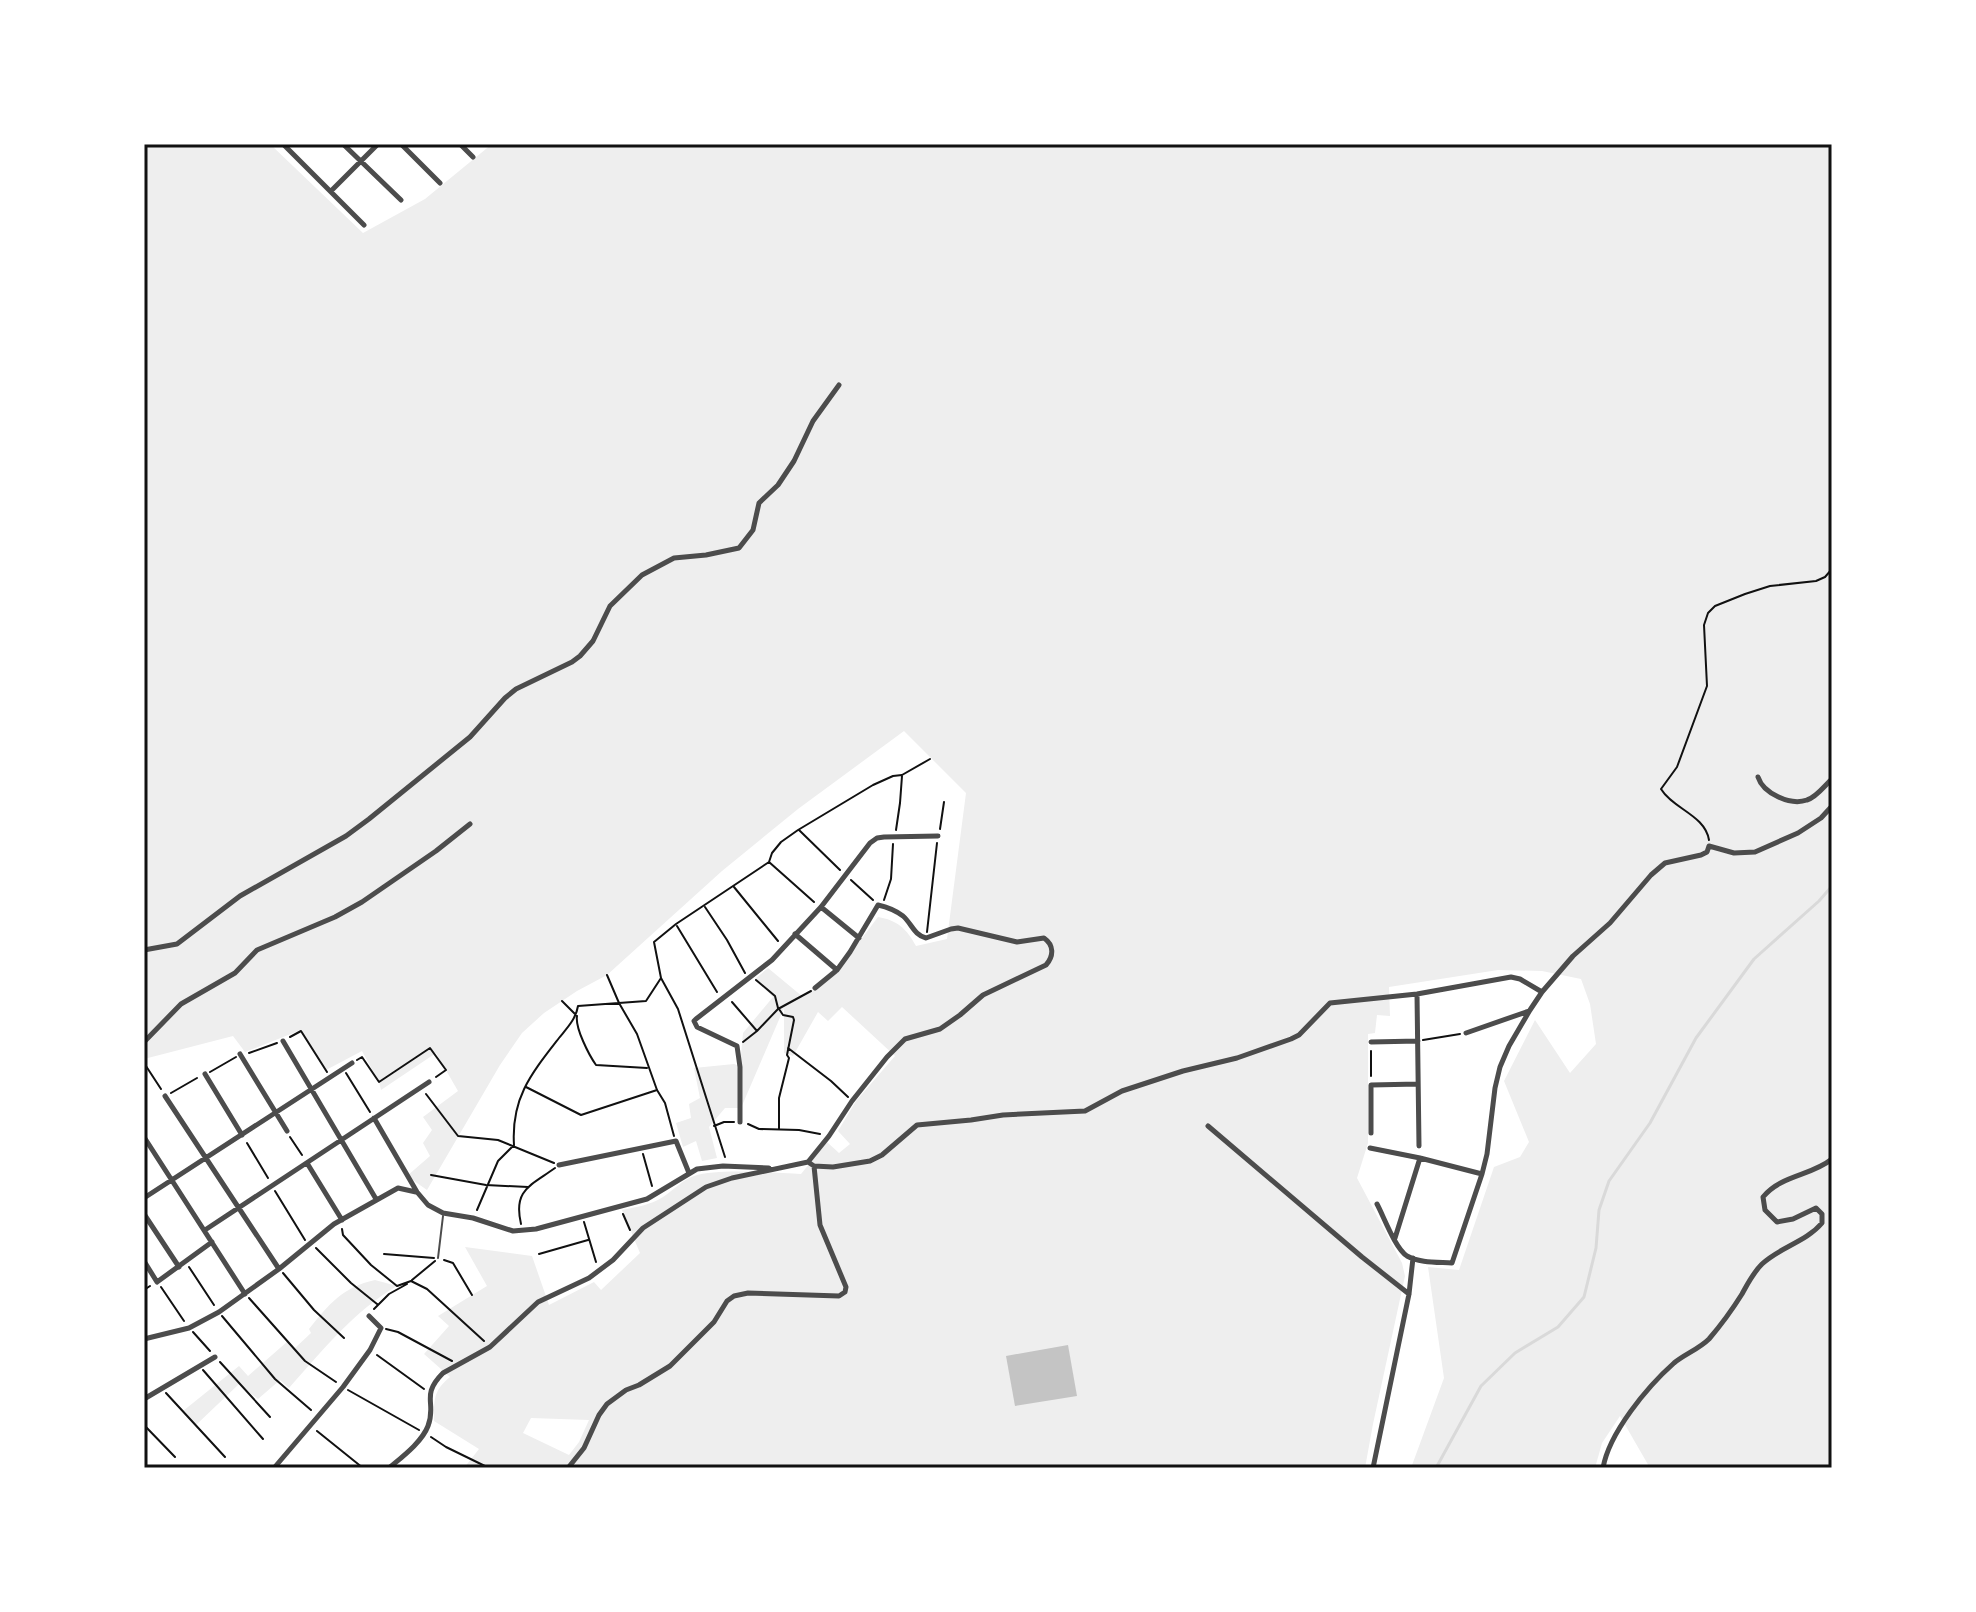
<svg xmlns="http://www.w3.org/2000/svg" width="1976" height="1612" viewBox="0 0 1976 1612" font-family="Karla,sans-serif">
  <style>
    .green { fill: #eee; fill-rule: evenodd }
    .lines { fill: none; stroke-linecap: round; stroke-linejoin: round }
    .stream { stroke: #d9d9d9; stroke-width: 3 }
    .building { fill: #c4c4c4 }
    .path { stroke: #111; stroke-width: 2 }
    .service { stroke: #4c4c4c; stroke-width: 2 }
    .minor { stroke: #4c4c4c; stroke-width: 5 }
    .neatline { fill: none; stroke: #111; stroke-width: 3 }
  </style>
  <rect width="100%" height="100%" fill="#fff"/>
  <!-- green -->
  <path class="green" d="M144 144H270L363 233 425 199 492 144H1832V1468H1650L1620 1416 1602 1443 1595 1468H1411L1444 1378 1428 1267 1459 1270 1494 1167 1520 1157 1529 1142 1504 1081 1535 1020 1570 1073 1596 1044 1590 1004 1581 979 1542 971 1498 970 1389 987 1390 1016 1377 1015 1375 1033 1368 1034V1143L1357 1178 1402 1263 1405 1276 1373 1424 1365 1468H464L479 1449 434 1421C434 1400 433 1391 450 1377L424 1354 449 1326 438 1316 487 1286 465 1247 532 1256 549 1305 594 1282 601 1290 640 1253 622 1210C636 1207 651 1205 663 1197 674 1190 682 1180 694 1176 719 1168 773 1173 801 1174L827 1142 839 1153 850 1144 838 1131 856 1101 895 1056 842 1007 828 1021 818 1012 793 1056 784 1053V1008L741 1108H725L709 1127 717 1158 702 1161 696 1141 683 1147 676 1123 691 1118 689 1104 700 1098 694 1068 734 1064 740 1066 743 1033 773 997 755 979 768 968 803 997 838 970 878 917C897 920 907 929 916 946L947 939 966 793 904 731 798 809 722 871 607 975 577 991 544 1013 522 1033 500 1065 427 1190 407 1176 430 1156 423 1143 432 1130 423 1117 458 1091 436 1053 381 1090 379 1082 362 1051 326 1070 301 1030 245 1052 233 1036 144 1059ZM531 1418 589 1420 579 1442 569 1455 523 1433Z
    M375 1280 397 1286C354 1311 322 1351 289 1388L280 1380 258 1399 239 1384 196 1425 183 1411 239 1366 248 1376 288 1341 295 1348 311 1333 309 1329C329 1304 343 1287 375 1280Z"/>
  <g class="lines">
    <!-- stream -->
    <path class="stream" d="M1436 1468 1481 1386 1515 1353 1558 1327 1584 1297 1596 1248 1599 1210 1609 1181 1650 1123 1696 1038 1754 959 1819 901 1832 886"/>
  </g>
  <!-- building -->
  <path class="building" d="M1068 1345 1077 1396 1015 1406 1006 1356Z"/>
  <g class="lines">
    <!-- path -->
    <path class="path" d="M940 829 944 802
      M799 830 840 870
      M896 830 900 803 902 776
      M1709 840C1705 815 1673 809 1661 789L1677 767 1707 686 1704 625 1708 613 1715 606 1745 594 1770 586 1816 581 1825 577 1832 569
      M769 862 814 902
      M851 880 873 900
      M734 887 778 941
      M884 900 891 879 893 844
      M705 907 727 940 745 973
      M677 926 717 992
      M927 932 937 843
      M607 975 619 1003 637 1034 657 1090 665 1103 674 1136
      M756 980 775 996 778 1008
      M562 1001 577 1016C575 1028 589 1055 596 1065L647 1068
      M732 1002 757 1031
      M290 1037 301 1031 327 1072
      M1423 1040 1460 1034
      M743 1042 757 1031 778 1009 811 991
      M788 1048 831 1081 848 1097
      M1371 1051V1076
      M249 1053 277 1043
      M357 1060 362 1057 379 1082 430 1048 446 1070 436 1077
      M144 1063 161 1089
      M210 1072 236 1057
      M346 1073 370 1112
      M526 1087 581 1115 657 1090
      M171 1093 197 1078
      M426 1094 458 1136 498 1140 554 1163
      M748 1124 759 1129 799 1130 820 1134
      M714 1126 724 1122H734
      M779 1129V1098L789 1058 787 1055 794 1020 793 1017 783 1015 779 1009
      M290 1137 302 1155
      M247 1143 268 1178
      M643 1154 652 1186
      M725 1157 678 1009 661 978 654 942 676 924 769 862 772 853 781 842 798 830 873 785 893 776 902 775 930 759
      M431 1175 486 1185 528 1187
      M275 1191 305 1240
      M477 1210 498 1161 514 1145C511 1098 531 1074 559 1038 567 1028 576 1019 578 1006L646 1001 661 978
      M623 1214 630 1230
      M584 1222 596 1262
      M521 1224C513 1190 530 1186 555 1168
      M342 1229 343 1235 371 1265 397 1286 411 1281 427 1289 484 1341
      M316 1248 351 1283 377 1304
      M384 1254 434 1258
      M539 1254 588 1240
      M444 1260 453 1263 472 1295
      M189 1267 214 1305
      M283 1273 314 1310 344 1338
      M412 1280 435 1261
      M161 1287 184 1321
      M144 1290 150 1286
      M249 1298 305 1361 336 1382
      M374 1309 389 1294 407 1284
      M222 1316 275 1379 311 1410
      M386 1329 398 1332 452 1361
      M193 1332 210 1351
      M377 1355 424 1389
      M220 1362 270 1417
      M203 1370 263 1439
      M348 1390 419 1430
      M166 1393 225 1457
      M144 1425 175 1457
      M317 1431 363 1468
      M431 1437 446 1447 489 1468"/>
    <!-- service -->
    <path class="service" d="M438 1258 443 1216"/>
    <!-- minor -->
    <path class="minor" d="M283 144 364 225
      M343 144 401 200
      M401 144 440 183
      M460 144 473 157
      M331 191 378 144
      M1758 777C1763 793 1790 806 1807 800 1817 797 1825 785 1832 779
      M821 907 859 938
      M795 934 837 970
      M144 950 177 944 240 896 346 836 369 819 470 737 505 698 516 689 572 662 580 656 593 641 610 606 642 575 674 558 706 555 739 548 753 530 759 503 778 485 794 461 813 421 839 385
      M1417 994 1419 1146
      M1466 1033 1529 1011
      M283 1041 376 1199
      M144 1042 181 1004 235 973 257 950 335 917 362 902 436 851 470 824
      M1371 1042 1418 1041
      M240 1054 287 1131
      M205 1074 242 1135
      M165 1096 279 1269
      M374 1118 417 1192 428 1205 443 1213 473 1218 513 1231 536 1229 647 1199 697 1169 723 1166 769 1168
      M740 1122V1067L737 1046 697 1027 694 1021 696 1019 772 960 821 907 870 843 877 838 884 837 938 836
      M1208 1126 1362 1257 1409 1294
      M1371 1133V1085L1418 1084
      M144 1137 245 1294
      M1370 1148 1420 1158 1482 1174
      M808 1162 814 1166 833 1167 870 1161 882 1155 917 1125 971 1120 1003 1115 1085 1111 1122 1091 1183 1071 1237 1058 1291 1039 1299 1035 1330 1003 1417 994 1511 977 1520 979 1542 992
      M307 1163 342 1220
      M559 1165 676 1141 689 1173
      M144 1198 352 1063
      M1377 1204C1384 1217 1395 1248 1407 1256 1419 1263 1439 1262 1452 1263L1482 1174 1487 1154 1495 1088 1500 1067 1509 1046 1530 1010 1542 992 1573 956 1610 923 1651 875 1665 863 1701 855 1707 852 1709 846 1734 853 1755 852 1798 833 1821 818 1832 806
      M144 1214 179 1267
      M205 1230 429 1082
      M1395 1238 1420 1158
      M144 1261 157 1282 212 1242
      M144 1339 189 1328 219 1312 279 1269 334 1224 398 1188 416 1192
      M144 1399 215 1357
      M274 1468 343 1387 370 1350 381 1328 369 1316
      M389 1468C402 1457 422 1442 428 1426 437 1403 420 1396 443 1373L490 1347 538 1302 589 1278 613 1260 643 1228 706 1187 732 1178 808 1162 829 1136 852 1101 887 1057 905 1039 940 1029 960 1015 983 995 1046 965C1054 956 1054 945 1044 938L1017 942 958 928 951 929 926 938C914 935 912 924 903 916 895 910 887 907 878 905L850 952 837 970 815 988
      M568 1468 584 1448 599 1415 607 1404 626 1390 639 1385 670 1366 714 1322 727 1301 734 1296 748 1293 839 1296 845 1292 846 1287 820 1225 814 1166
      M1373 1468 1409 1294 1413 1258
      M1603 1468C1609 1433 1647 1387 1674 1363 1685 1354 1699 1349 1709 1339 1721 1325 1732 1310 1742 1294 1748 1283 1753 1273 1762 1264 1780 1247 1806 1242 1822 1223V1214L1816 1208 1793 1219 1777 1222 1765 1210 1763 1197C1781 1175 1811 1176 1832 1159"/>
  </g>
  <!-- border -->
  <rect width="1976" height="1612" fill="none" stroke="#ffffff" stroke-width="292"/>
  <rect x="146" y="146" width="1684" height="1320" class="neatline"/>
</svg>
